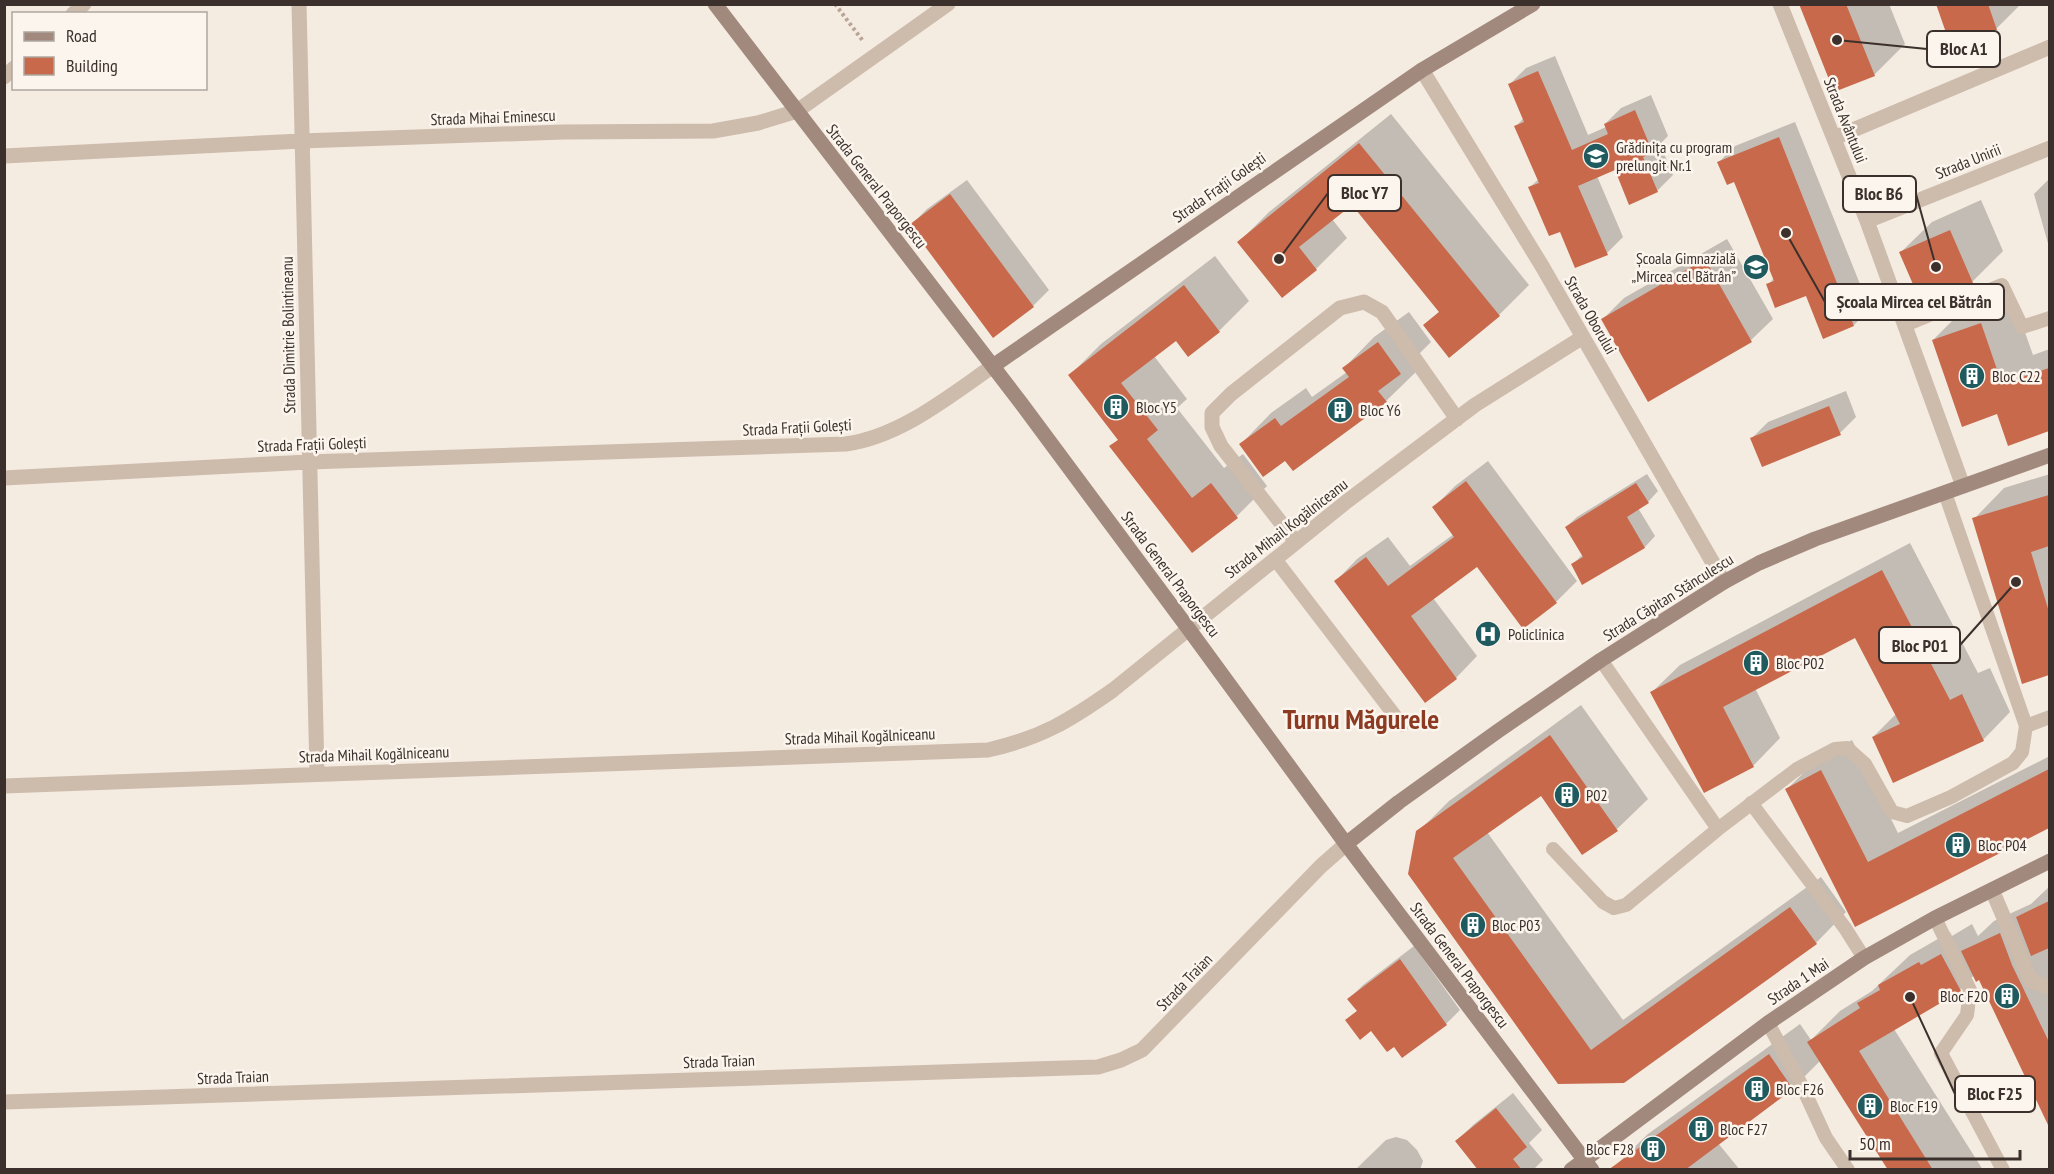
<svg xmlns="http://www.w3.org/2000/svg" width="2054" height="1174" viewBox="0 0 2054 1174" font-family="'PT Sans Narrow',sans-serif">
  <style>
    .shadow { fill: #0003 }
    .building { fill: #c8694b }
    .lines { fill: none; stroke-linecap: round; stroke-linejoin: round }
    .path { stroke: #b9a596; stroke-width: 4; stroke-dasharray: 3 3; stroke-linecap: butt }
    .lane { stroke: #cdbbac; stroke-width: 14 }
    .street { stroke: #cdbbac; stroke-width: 15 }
    .secondary { stroke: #a18a7d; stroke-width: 15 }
    .labels { text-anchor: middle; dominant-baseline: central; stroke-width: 5; stroke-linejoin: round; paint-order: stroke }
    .street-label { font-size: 16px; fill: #3b302b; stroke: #fbf5ee }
    .poi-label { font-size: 16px; fill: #3b302b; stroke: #fbf5ee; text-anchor: start }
    .town-label { font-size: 28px; font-weight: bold; fill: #8c3b22; stroke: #fbf5ee }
    .leader { fill: none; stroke: #3b302b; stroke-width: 2 }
    .callout-dot { fill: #3b302b; stroke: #fbf5ee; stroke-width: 2 }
    .callout { fill: #fbf5ee; stroke: #3b302b; stroke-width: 2 }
    .callout-label { font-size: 18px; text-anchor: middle; font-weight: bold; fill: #3b302b }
  </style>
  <rect width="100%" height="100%" fill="#f4ebe1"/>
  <!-- shadow -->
  <path class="shadow" d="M1801 4H1889L1905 44 1874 75Z
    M1937 4H2021L1996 29Z
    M1555 56 1588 135 1606 127 1605 124 1621 108 1651 95 1668 136 1660 144 1673 175 1657 191 1615 168 1597 176 1623 237 1607 253 1560 230 1530 187 1539 179 1516 126 1524 118 1510 84 1526 68Z
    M1391 114 1529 285 1499 315 1425 325 1440 311 1352 203 1332 219 1347 238 1316 269 1283 296 1239 242 1269 212Z
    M1795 122 1870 309 1854 325 1807 294 1768 285 1774 278 1735 180 1719 162 1735 146Z
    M2050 178V246L2049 247 2034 194Z
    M967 180 1049 290 1033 306 993 335 911 225 927 209Z
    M1981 200 2003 251 1972 282 1923 303 1901 252 1932 222Z
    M1727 239 1773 319 1751 340 1649 400 1603 319 1624 298Z
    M1215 256 1249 301 1219 331 1176 339 1154 356 1187 399 1177 408 1224 468 1243 454 1267 486 1237 516 1192 551 1111 446 1119 439 1070 375 1101 344Z
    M2011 293 2033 355 2050 349V430L2009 444 1998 412 1933 340 1964 309Z
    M1409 312 1431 342 1411 362 1417 371 1386 401 1286 459 1241 444 1271 413 1306 388 1312 397 1347 372 1344 368 1374 337Z
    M1846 391 1856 417 1840 433 1763 465 1752 438 1768 422Z
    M1488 461 1577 581 1556 602 1477 565 1433 598 1477 656 1456 678 1336 581 1357 559 1388 537 1410 566 1454 534 1434 507 1455 486Z
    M1647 474 1658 491 1648 502 1638 508 1655 536 1645 547 1583 583 1573 564 1583 554 1566 527 1577 517Z
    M2050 474V674L2023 682 1974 519 2004 488Z
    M1910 543 1978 673 1990 668 2010 712 1983 740 1873 737 1896 714 1855 636 1755 688 1780 738 1753 766 1652 692 1680 665Z
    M1581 705 1648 799 1617 829 1583 853 1541 794 1487 832 1623 1020 1821 877 1846 912 1816 943 1559 1082 1418 832 1449 801Z
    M1852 740 1898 833 2050 756V827L1856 925 1787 789 1818 759Z
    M2050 886V1124L1979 978 1974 975 1960 990 1894 1029 1983 1170H1890L1821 1060 1793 1088 1718 1143 1740 1170H1622L1617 1164 1648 1134 1800 1024 1811 1040 1840 1011 1872 991 1910 955 1950 932 1952 936 1972 924 1978 936 1994 921 2031 904Z
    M1414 946 1460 1010 1446 1024 1394 1045 1372 1029 1347 1020 1358 1010 1349 999 1363 985Z
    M1513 1093 1542 1130 1529 1143 1543 1160 1533 1170H1480L1457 1141 1473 1125Z
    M1396 1137 1407 1140 1417 1150 1423 1161 1420 1170H1355L1386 1140Z"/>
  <!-- building -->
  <path class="building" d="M1799 4H1846L1875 76 1834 92Z
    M1936 4H1988L1997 30 1951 47Z
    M1538 71 1572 150 1608 134 1604 124 1635 110 1653 153 1643 157 1658 192 1629 205 1615 170 1578 186 1608 255 1575 268 1560 232 1549 236 1528 187 1539 183 1514 126 1524 122 1508 84Z
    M1779 137 1854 326 1823 339 1806 296 1775 308 1766 284 1774 281 1734 182 1727 185 1717 162Z
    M1359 143 1500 316 1449 358 1423 325 1439 312 1352 205 1299 247 1317 270 1282 298 1237 242Z
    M950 194 1034 307 993 338 909 225Z
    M1950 230 1973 283 1922 305 1899 252Z
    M1705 259 1752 342 1648 402 1601 319Z
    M1184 285 1220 332 1188 357 1176 341 1121 383 1158 430 1147 439 1192 498 1211 483 1238 518 1192 553 1109 446 1118 440 1068 375Z
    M1981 323 2002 384 2049 368V431L2008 446 1997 414 1962 427 1932 340Z
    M1378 342 1401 374 1378 391 1387 402 1293 471 1285 461 1263 477 1239 444 1275 418 1281 426 1349 377 1342 368Z
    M1829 406 1841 435 1762 467 1750 438Z
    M1466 481 1557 603 1523 629 1477 567 1411 616 1457 679 1425 703 1334 581 1366 557 1388 586 1454 537 1432 507Z
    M1636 483 1649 503 1627 517 1645 548 1582 585 1571 564 1583 557 1565 527Z
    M2049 495V546L2031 552 2049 612V675L2022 684 1972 518Z
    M1882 570 1950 700 1962 694 1984 741 1893 783 1872 737 1900 724 1855 638 1723 707 1754 767 1704 793 1650 692Z
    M1550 735 1618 831 1582 855 1541 796 1453 858 1591 1050 1790 907 1817 944 1624 1083 1558 1084 1408 874 1416 831Z
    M2049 769V828L1855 927 1785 789 1821 770 1868 862Z
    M2049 901V948L2031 956 2016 917Z
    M2000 933 2012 965 2049 1042V1127L1979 980 1976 982 1961 951Z
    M1941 954 1961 991 1859 1051 1933 1170H1888L1807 1042 1860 1008 1857 1003 1880 990 1878 985 1919 962 1921 965Z
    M1400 959 1447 1025 1402 1058 1394 1047 1387 1052 1371 1031 1360 1040 1345 1020 1357 1011 1347 999Z
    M1769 1054 1793 1089 1685 1170H1608Z
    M1496 1108 1527 1147 1513 1159 1522 1170H1478L1455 1141Z"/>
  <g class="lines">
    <!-- path -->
    <path class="path" d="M835 4 863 41"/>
    <!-- lane -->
    <path class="lane" d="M1905 325 2002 285 2022 327 2050 318
      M1945 493 2026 726 2050 717
      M1275 559 1402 725
      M1601 660 1718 829
      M1751 803 1845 928 1864 958
      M1553 849 1603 902 1614 908 1626 905 1718 829 1797 769 1835 749 1847 748 1865 764 1892 812 1907 816 1951 797 2013 763 2022 752 2026 726
      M1935 918 1970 990 1967 1015 1941 1053 2003 1170
      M1768 1023 1801 1084 1826 1138 1848 1170"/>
    <!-- street -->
    <path class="street" d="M299 4 317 774
      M1780 4 1867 221 1963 486
      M73 14 84 4
      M1422 70 1542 266 1724 582
      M4 77 14 68
      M1834 138 2050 47
      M4 156 301 141 563 132 713 131 758 123 797 111 948 4
      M1867 221 2050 148
      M4 478 309 462 846 444C901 436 948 397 993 366
      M1296 542 1221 446 1212 427V413L1231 394 1340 308 1364 302 1382 312 1457 419
      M4 786 988 750C1041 738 1069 721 1113 690L1346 502 1475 405 1583 337
      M1992 890 2031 981 2050 987
      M4 1102 1098 1067 1121 1060 1142 1050 1321 866 1346 844"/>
    <!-- secondary -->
    <path class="secondary" d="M715 4 1021 403 1188 628 1346 844 1592 1170
      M993 366 1422 70 1533 4
      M1346 844 1399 802 1498 731 1601 660 1724 582 1759 563 1815 539 2050 455
      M1571 1170 1768 1023 1864 958 1935 918 2050 861"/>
  </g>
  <!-- icons -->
  <defs>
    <g id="school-disc" transform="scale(1.35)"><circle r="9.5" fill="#1f5a5e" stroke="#fbf5ee"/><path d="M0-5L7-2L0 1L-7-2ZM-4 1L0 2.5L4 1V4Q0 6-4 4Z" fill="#fff"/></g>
    <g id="building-disc" transform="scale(1.35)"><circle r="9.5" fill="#1f5a5e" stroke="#fbf5ee"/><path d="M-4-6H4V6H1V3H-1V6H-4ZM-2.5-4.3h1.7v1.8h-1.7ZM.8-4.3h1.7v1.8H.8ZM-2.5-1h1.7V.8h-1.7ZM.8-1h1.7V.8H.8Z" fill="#fff"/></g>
    <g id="hospital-disc" transform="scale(1.35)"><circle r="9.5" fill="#1f5a5e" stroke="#fbf5ee"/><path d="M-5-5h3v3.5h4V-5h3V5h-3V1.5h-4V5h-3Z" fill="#fff"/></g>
  </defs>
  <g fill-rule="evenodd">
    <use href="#school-disc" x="1596" y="156"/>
    <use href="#school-disc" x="1756" y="267"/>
    <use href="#building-disc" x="1972" y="376"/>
    <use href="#building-disc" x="1116" y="407"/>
    <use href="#building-disc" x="1340" y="410"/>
    <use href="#hospital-disc" x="1488" y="634"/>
    <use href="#building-disc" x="1756" y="663"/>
    <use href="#building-disc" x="1567" y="795"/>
    <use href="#building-disc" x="1958" y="845"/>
    <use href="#building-disc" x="1473" y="925"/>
    <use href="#building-disc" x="2007" y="996"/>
    <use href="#building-disc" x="1757" y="1089"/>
    <use href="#building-disc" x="1870" y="1106"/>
    <use href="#building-disc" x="1701" y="1129"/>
    <use href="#building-disc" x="1653" y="1149"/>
  </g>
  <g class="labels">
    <!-- street labels -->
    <g class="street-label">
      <text transform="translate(493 117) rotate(-2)">Strada Mihai Eminescu</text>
      <text transform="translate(1846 120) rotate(68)">Strada Avântului</text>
      <text transform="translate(1968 161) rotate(-22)">Strada Unirii</text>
      <text transform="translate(877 186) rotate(52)">Strada General Praporgescu</text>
      <text transform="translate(1219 187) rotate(-35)">Strada Frații Golești</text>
      <text transform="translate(1591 315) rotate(60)">Strada Oborului</text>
      <text transform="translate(288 335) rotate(-91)">Strada Dimitrie Bolintineanu</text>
      <text transform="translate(797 427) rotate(-3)">Strada Frații Golești</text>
      <text transform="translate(312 444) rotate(-2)">Strada Frații Golești</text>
      <text transform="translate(1286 528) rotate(-38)">Strada Mihail Kogălniceanu</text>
      <text transform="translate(1171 574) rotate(53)">Strada General Praporgescu</text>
      <text transform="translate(1668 597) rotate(-32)">Strada Căpitan Stănculescu</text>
      <text transform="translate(860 736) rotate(-2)">Strada Mihail Kogălniceanu</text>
      <text transform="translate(374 754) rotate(-2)">Strada Mihail Kogălniceanu</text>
      <text transform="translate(1460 965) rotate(53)">Strada General Praporgescu</text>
      <text transform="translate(1798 981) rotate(-34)">Strada 1 Mai</text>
      <text transform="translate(1184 982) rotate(-46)">Strada Traian</text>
      <text transform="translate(719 1061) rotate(-2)">Strada Traian</text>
      <text transform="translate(233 1077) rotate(-2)">Strada Traian</text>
    </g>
    <!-- poi labels -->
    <g class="poi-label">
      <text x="1616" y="147">Grădinița cu program<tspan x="1616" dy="18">prelungit Nr.1</tspan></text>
      <text x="1736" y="258" text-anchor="end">Școala Gimnazială<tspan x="1736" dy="18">„Mircea cel Bătrân”</tspan></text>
      <text x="1992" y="376">Bloc C22</text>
      <text x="1136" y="407">Bloc Y5</text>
      <text x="1360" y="410">Bloc Y6</text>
      <text x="1508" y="634">Policlinica</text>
      <text x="1776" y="663">Bloc P02</text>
      <text x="1586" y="795">P02</text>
      <text x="1978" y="845">Bloc P04</text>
      <text x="1492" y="925">Bloc P03</text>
      <text x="1988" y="996" text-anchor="end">Bloc F20</text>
      <text x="1776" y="1089">Bloc F26</text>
      <text x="1890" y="1106">Bloc F19</text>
      <text x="1720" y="1129">Bloc F27</text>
      <text x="1634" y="1149" text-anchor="end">Bloc F28</text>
    </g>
    <!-- town labels -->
    <g class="town-label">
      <text x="1361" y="718">Turnu Măgurele</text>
    </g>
  </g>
  <!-- callouts -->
  <path class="leader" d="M1837 40L1927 49M1279 259L1328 193M1936 267L1916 194M1786 233L1825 302M2016 582L1960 645M1910 997L1955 1094"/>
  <g class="callout-dot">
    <circle cx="1837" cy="40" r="6"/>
    <circle cx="1279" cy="259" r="6"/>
    <circle cx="1936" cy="267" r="6"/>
    <circle cx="1786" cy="233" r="6"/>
    <circle cx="2016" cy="582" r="6"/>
    <circle cx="1910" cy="997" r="6"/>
  </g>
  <g class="callout">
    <rect x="1927" y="31" width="73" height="36" rx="6"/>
    <rect x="1328" y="175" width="73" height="36" rx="6"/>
    <rect x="1843" y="176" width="73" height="36" rx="6"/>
    <rect x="1825" y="284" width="179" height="36" rx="6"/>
    <rect x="1879" y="627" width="81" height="36" rx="6"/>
    <rect x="1955" y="1076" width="80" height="36" rx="6"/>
  </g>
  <g class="callout-label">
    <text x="1964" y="55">Bloc A1</text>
    <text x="1365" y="199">Bloc Y7</text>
    <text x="1879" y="200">Bloc B6</text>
    <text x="1914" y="308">Școala Mircea cel Bătrân</text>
    <text x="1920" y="652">Bloc P01</text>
    <text x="1995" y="1100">Bloc F25</text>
  </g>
  <!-- border -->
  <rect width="2054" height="1174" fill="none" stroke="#3b302b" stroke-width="12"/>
  <!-- legend -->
  <rect x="12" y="12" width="195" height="78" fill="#fbf5ee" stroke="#aea6a0" stroke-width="1.5"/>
  <rect x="24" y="32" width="30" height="9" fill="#a18a7d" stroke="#aea6a0" stroke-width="1.5"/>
  <text x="66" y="42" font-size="18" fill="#3b302b">Road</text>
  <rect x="24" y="57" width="30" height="18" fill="#c8694b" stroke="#aea6a0" stroke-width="1.5"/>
  <text x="66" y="72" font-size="18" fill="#3b302b">Building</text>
  <!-- scale -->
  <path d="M1850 1150v9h170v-9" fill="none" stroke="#3b302b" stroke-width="3"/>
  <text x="1859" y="1150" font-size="18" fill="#3b302b" stroke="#fbf5ee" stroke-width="4.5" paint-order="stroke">50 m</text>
</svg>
